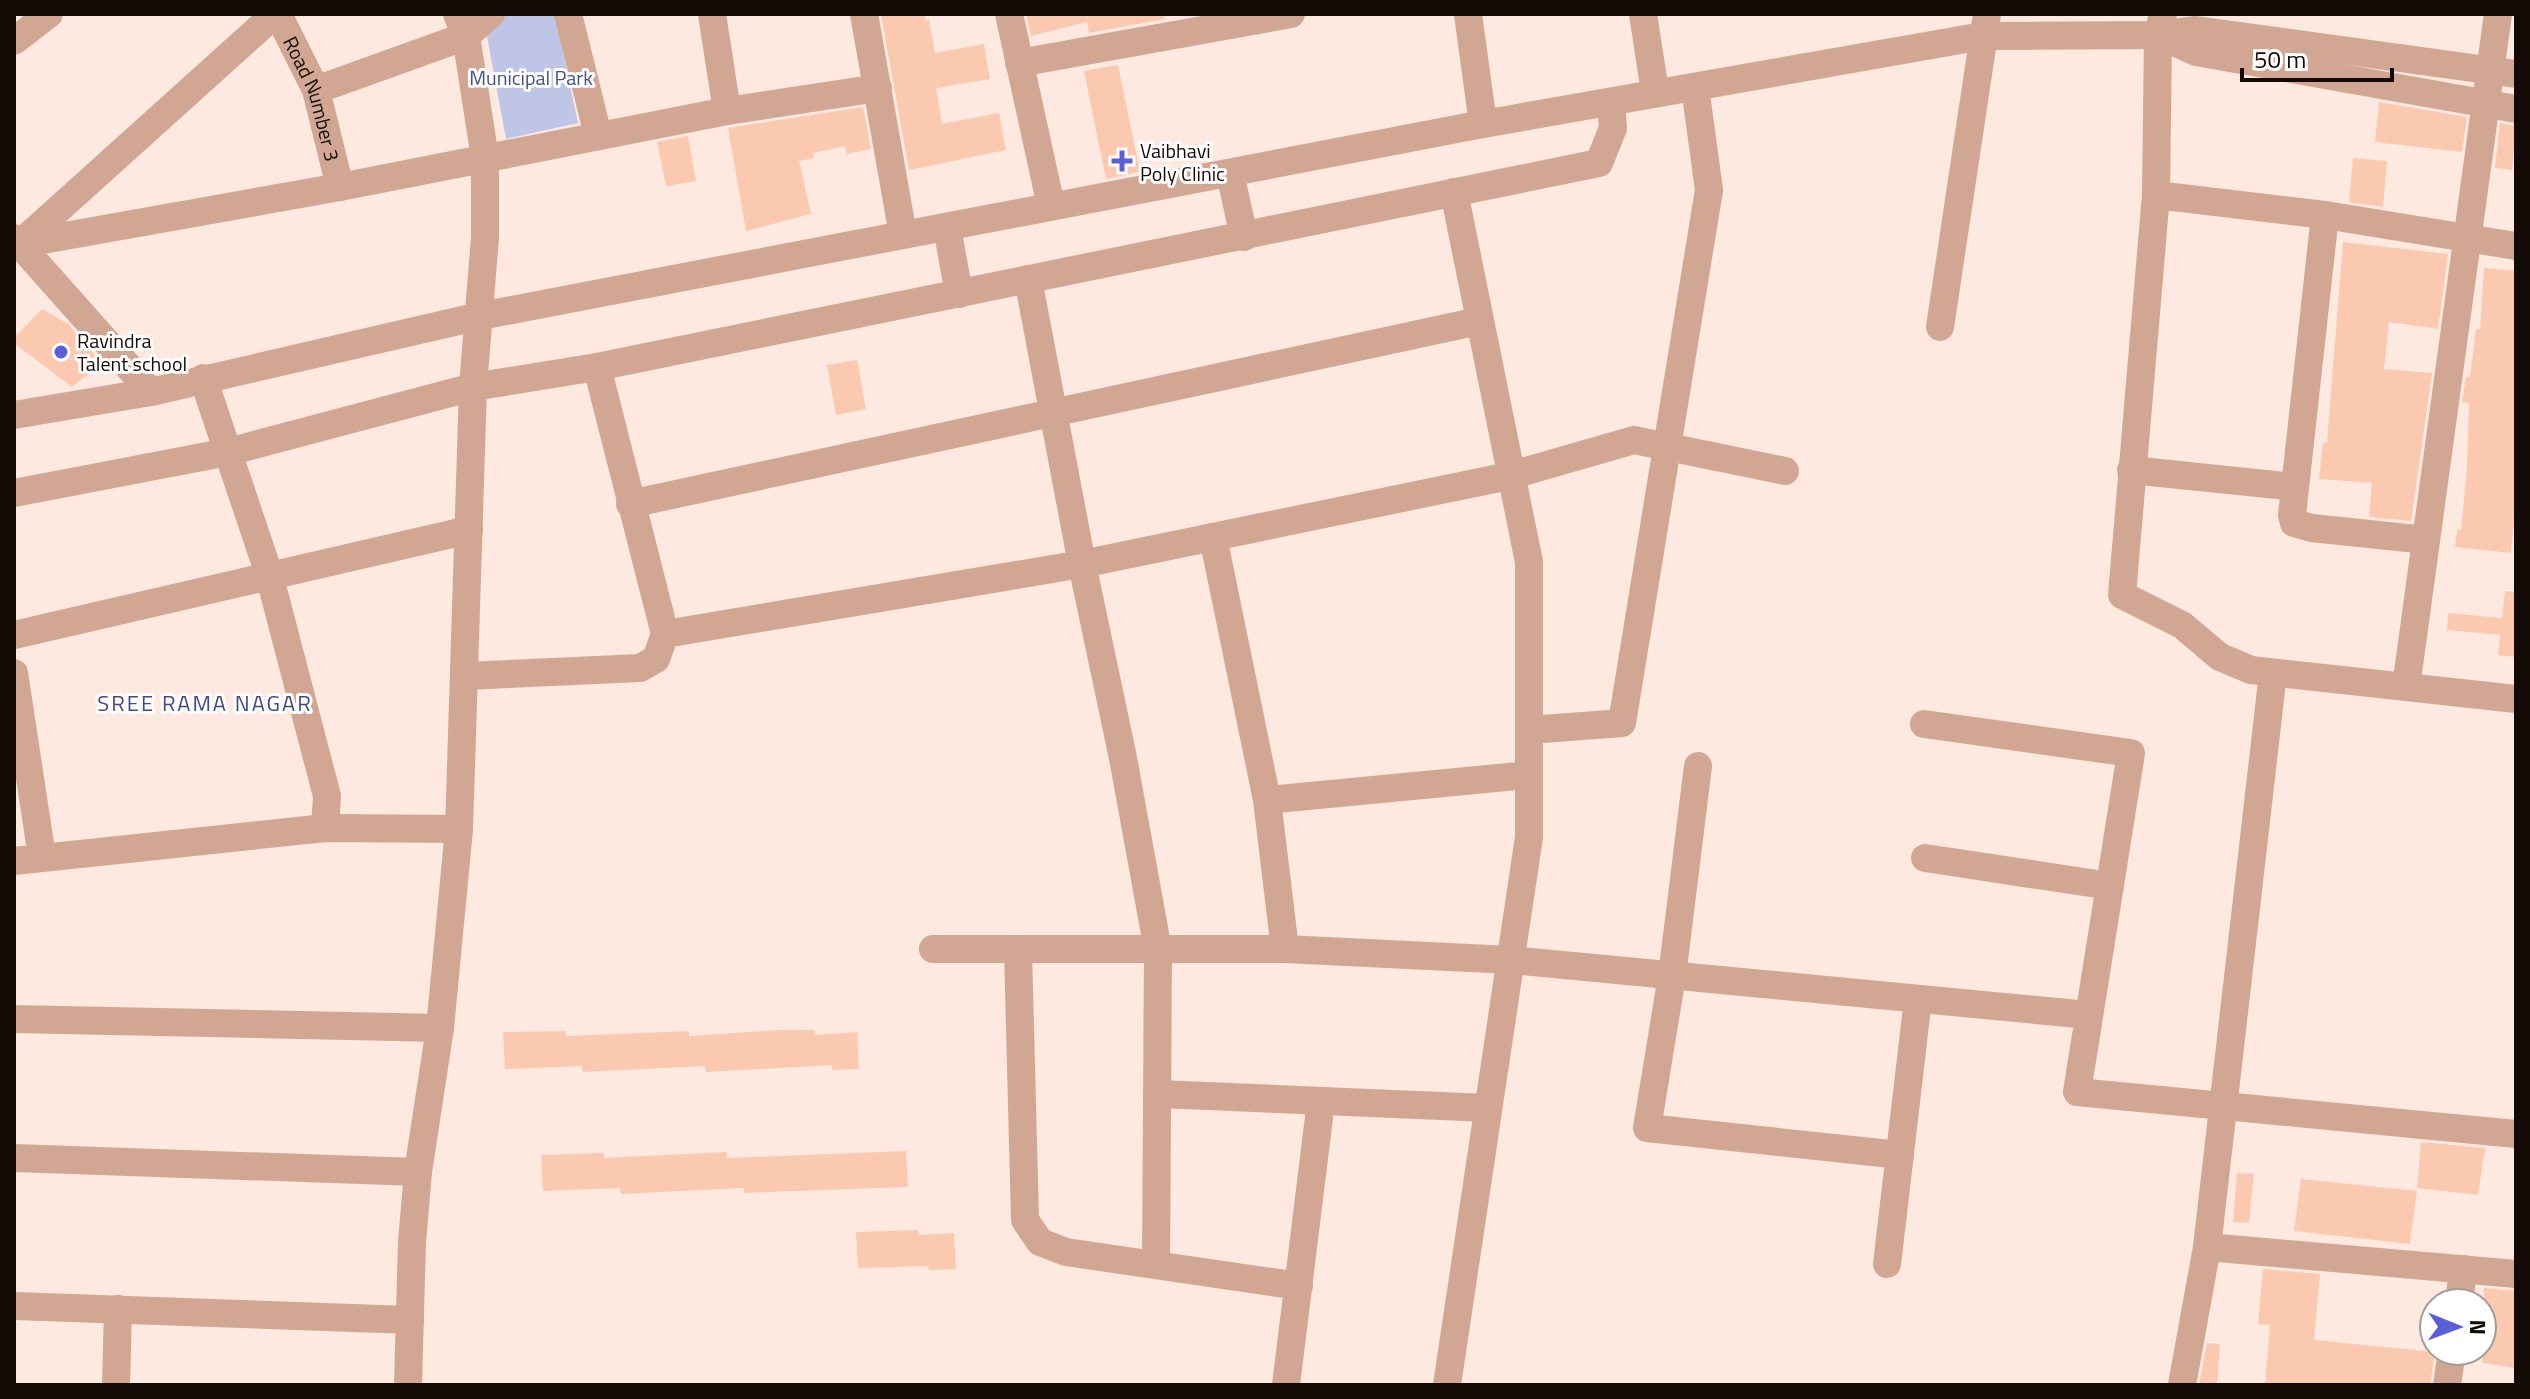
<svg xmlns="http://www.w3.org/2000/svg" width="2530" height="1399" viewBox="0 0 2530 1399" font-family="'Titillium Web',sans-serif">
  <style>
    .green { fill: #bfc5e6 }
    .building { fill: #fbc9b0 }
    .lines { fill: none; stroke-linecap: round; stroke-linejoin: round }
    .minor { stroke: #d1a793; stroke-width: 28 }
    .poi-dot { fill: #595fd6; stroke: #fff; stroke-width: 3 }
    .labels { text-anchor: middle; dominant-baseline: central; stroke-width: 6; stroke-linejoin: round; paint-order: stroke }
    .park-label { font-size: 20px; fill: #474e88; stroke: #fff }
    .street-label { font-size: 20px; fill: #140a05; stroke: #fff }
    .poi-label { font-size: 20px; fill: #140a05; stroke: #fff; text-anchor: start }
    .neighbourhood-label { font-size: 22px; letter-spacing: 2px; fill: #424986; stroke: #fff }
  </style>
  <rect width="100%" height="100%" fill="#fde9df"/>
  <!-- green -->
  <path class="green" d="M504 14H555L578 123 506 139 486 31Z"/>
  <!-- building -->
  <path class="building" d="M881 14H924L925 20 929 19 935 53 984 44 990 79 936 88 942 124 999 113 1006 150 909 170Z
    M1026 14H1164L1165 19 1089 33 1087 22 1031 36Z
    M1118 65 1140 172 1106 179 1084 71Z
    M2379 102 2467 117 2462 152 2375 142Z
    M863 107 871 149 847 154 845 146 813 153 814 158 799 161 811 214 746 231 728 128Z
    M2500 123 2516 126 2512 170 2495 168Z
    M688 136 696 181 666 186 657 142Z
    M2353 158 2387 161 2383 207 2349 202Z
    M2343 242 2448 254 2438 329 2389 322 2384 369 2432 373 2411 521 2369 517 2372 483 2319 479 2323 443H2327Z
    M2484 268 2516 271V501L2511 553 2455 547 2457 530H2461L2467 468 2469 403 2462 402 2466 377H2470L2476 329H2480Z
    M42 309 68 324 102 363 72 387 14 343V338Z
    M857 360 866 409 836 415 827 365Z
    M2505 591 2516 592V657L2498 655 2500 635 2447 630 2448 613 2502 618Z
    M780 1030H815V1035L857 1032 859 1069 832 1070V1065L706 1072 705 1066 583 1072 582 1066 505 1069 503 1032 566 1031V1036L689 1031V1036Z
    M2421 1142 2485 1148 2478 1195 2417 1188Z
    M906 1151 908 1187 744 1193V1188L621 1194 620 1188 543 1191 541 1155 604 1153V1158L727 1152V1158Z
    M2237 1173 2254 1174 2249 1223 2233 1222Z
    M2301 1179 2417 1191 2410 1244 2294 1231Z
    M918 1230 919 1235 954 1233 956 1269 929 1270 928 1266 858 1268 856 1232Z
    M2263 1269 2320 1274 2314 1340 2435 1352 2430 1385H2265L2270 1325 2258 1324Z
    M2484 1288 2516 1291V1368L2482 1363Z
    M2207 1343 2220 1344 2217 1385H2199Z"/>
  <g class="lines">
    <!-- minor -->
    <g class="minor">
      <path id="s1" d="M278 14 316 90 340 187"/>
      <path d="M568 14 598 135"/>
      <path d="M712 14 727 111"/>
      <path d="M864 14 903 235"/>
      <path d="M1009 14 1051 206"/>
      <path d="M1643 14 1655 92"/>
      <path d="M2163 14 2158 35 2156 195 2122 595 2182 625 2220 657 2251 670 2516 699"/>
      <path d="M2159 35 2196 52 2516 109"/>
      <path d="M14 41 49 14"/>
      <path d="M1019 63 1291 14"/>
      <path d="M316 90 466 36 491 14"/>
      <path d="M1483 124 1983 36 2158 35 2196 30 2516 74"/>
      <path d="M1230 173 1244 237"/>
      <path d="M2156 195 2325 215 2516 246"/>
      <path d="M2325 215 2292 515 2294 523 2312 528 2426 540"/>
      <path d="M947 227 959 294"/>
      <path d="M14 238 151 392"/>
      <path d="M21 243 275 14"/>
      <path d="M20 244 340 187 727 111 878 88"/>
      <path d="M1940 327 1987 14"/>
      <path d="M597 367 665 634 1082 564 1028 279"/>
      <path d="M203 378 269 574 327 796 325 828"/>
      <path d="M14 415 151 392 480 316 1483 124 1468 14"/>
      <path d="M2131 470 2295 487"/>
      <path d="M14 493 228 452 473 387 597 367 1599 163 1613 128 1611 102"/>
      <path d="M630 504 1479 321"/>
      <path d="M1213 537 1267 800 1285 949"/>
      <path d="M14 635 469 530"/>
      <path d="M14 673 42 857"/>
      <path d="M464 676 640 668 656 659 665 634"/>
      <path d="M2406 687 2498 14"/>
      <path d="M1924 724 2131 753 2077 1092 2516 1134"/>
      <path d="M1529 730 1622 723 1709 190 1695 87"/>
      <path d="M1698 766 1672 976 1647 1128 1900 1155"/>
      <path d="M1267 800 1529 775"/>
      <path d="M1925 858 2110 886"/>
      <path d="M14 861 325 828 459 829"/>
      <path d="M933 949H1285L1511 960 2089 1015"/>
      <path d="M1018 950 1025 1220 1040 1242 1066 1252 1299 1286"/>
      <path d="M14 1019 440 1028"/>
      <path d="M1159 1094 1488 1108"/>
      <path d="M14 1158 418 1172"/>
      <path d="M2207 1247 2516 1274"/>
      <path d="M1156 1264 1158 950 1123 758 1082 564 1509 476 1634 440 1785 471"/>
      <path d="M1887 1264 1918 999"/>
      <path d="M2459 1303 2463 1269"/>
      <path d="M14 1306 410 1320"/>
      <path d="M116 1385 118 1309"/>
      <path d="M408 1385 412 1242 418 1172 440 1028 459 829 473 387 485 237V158L466 36 457 14"/>
      <path d="M1286 1385 1321 1101"/>
      <path d="M1447 1385 1529 837V562L1454 192"/>
      <path d="M2182 1385 2207 1247 2273 673"/>
      <path d="M2447 1385 2452 1351"/>
    </g>
  </g>
  <!-- markers -->
  <g class="poi-dot">
    <path d="M1118 149h8v8h8v8h-8v8h-8v-8h-8v-8h8z"/>
    <circle cx="61" cy="352" r="8"/>
  </g>
  <g class="labels">
    <!-- park labels -->
    <g class="park-label">
      <text x="531" y="77">Municipal Park</text>
    </g>
    <!-- street labels -->
    <g class="street-label">
      <text stroke="none"><textPath href="#s1" startOffset="92">Road Number 3</textPath></text>
    </g>
    <!-- poi labels -->
    <g class="poi-label">
      <text x="1140" y="150">Vaibhavi<tspan x="1140" dy="23">Poly Clinic</tspan></text>
      <text x="77" y="340">Ravindra<tspan x="77" dy="23">Talent school</tspan></text>
    </g>
    <!-- neighbourhood labels -->
    <g class="neighbourhood-label">
      <text x="205" y="703">SREE RAMA NAGAR</text>
    </g>
  </g>
  <!-- border -->
  <rect width="2530" height="1399" fill="none" stroke="#140a05" stroke-width="32"/>
  <!-- north arrow -->
  <g transform="translate(2458 1327) rotate(91)"><circle r="38" fill="#ffffff" stroke="#a19d9b" stroke-width="2"/>
  <path d="M0-6L14 30L0 20L-14 30Z" fill="#595fd6"/>
  <text y="-12" font-size="22" font-weight="bold" text-anchor="middle" fill="#140a05">N</text>
  </g>
  <!-- scale -->
  <path d="M2242 68v12h150v-12" fill="none" stroke="#140a05" stroke-width="4"/>
  <text x="2254" y="68" font-size="24" fill="#140a05" stroke="#ffffff" stroke-width="6" paint-order="stroke">50 m</text>
</svg>
